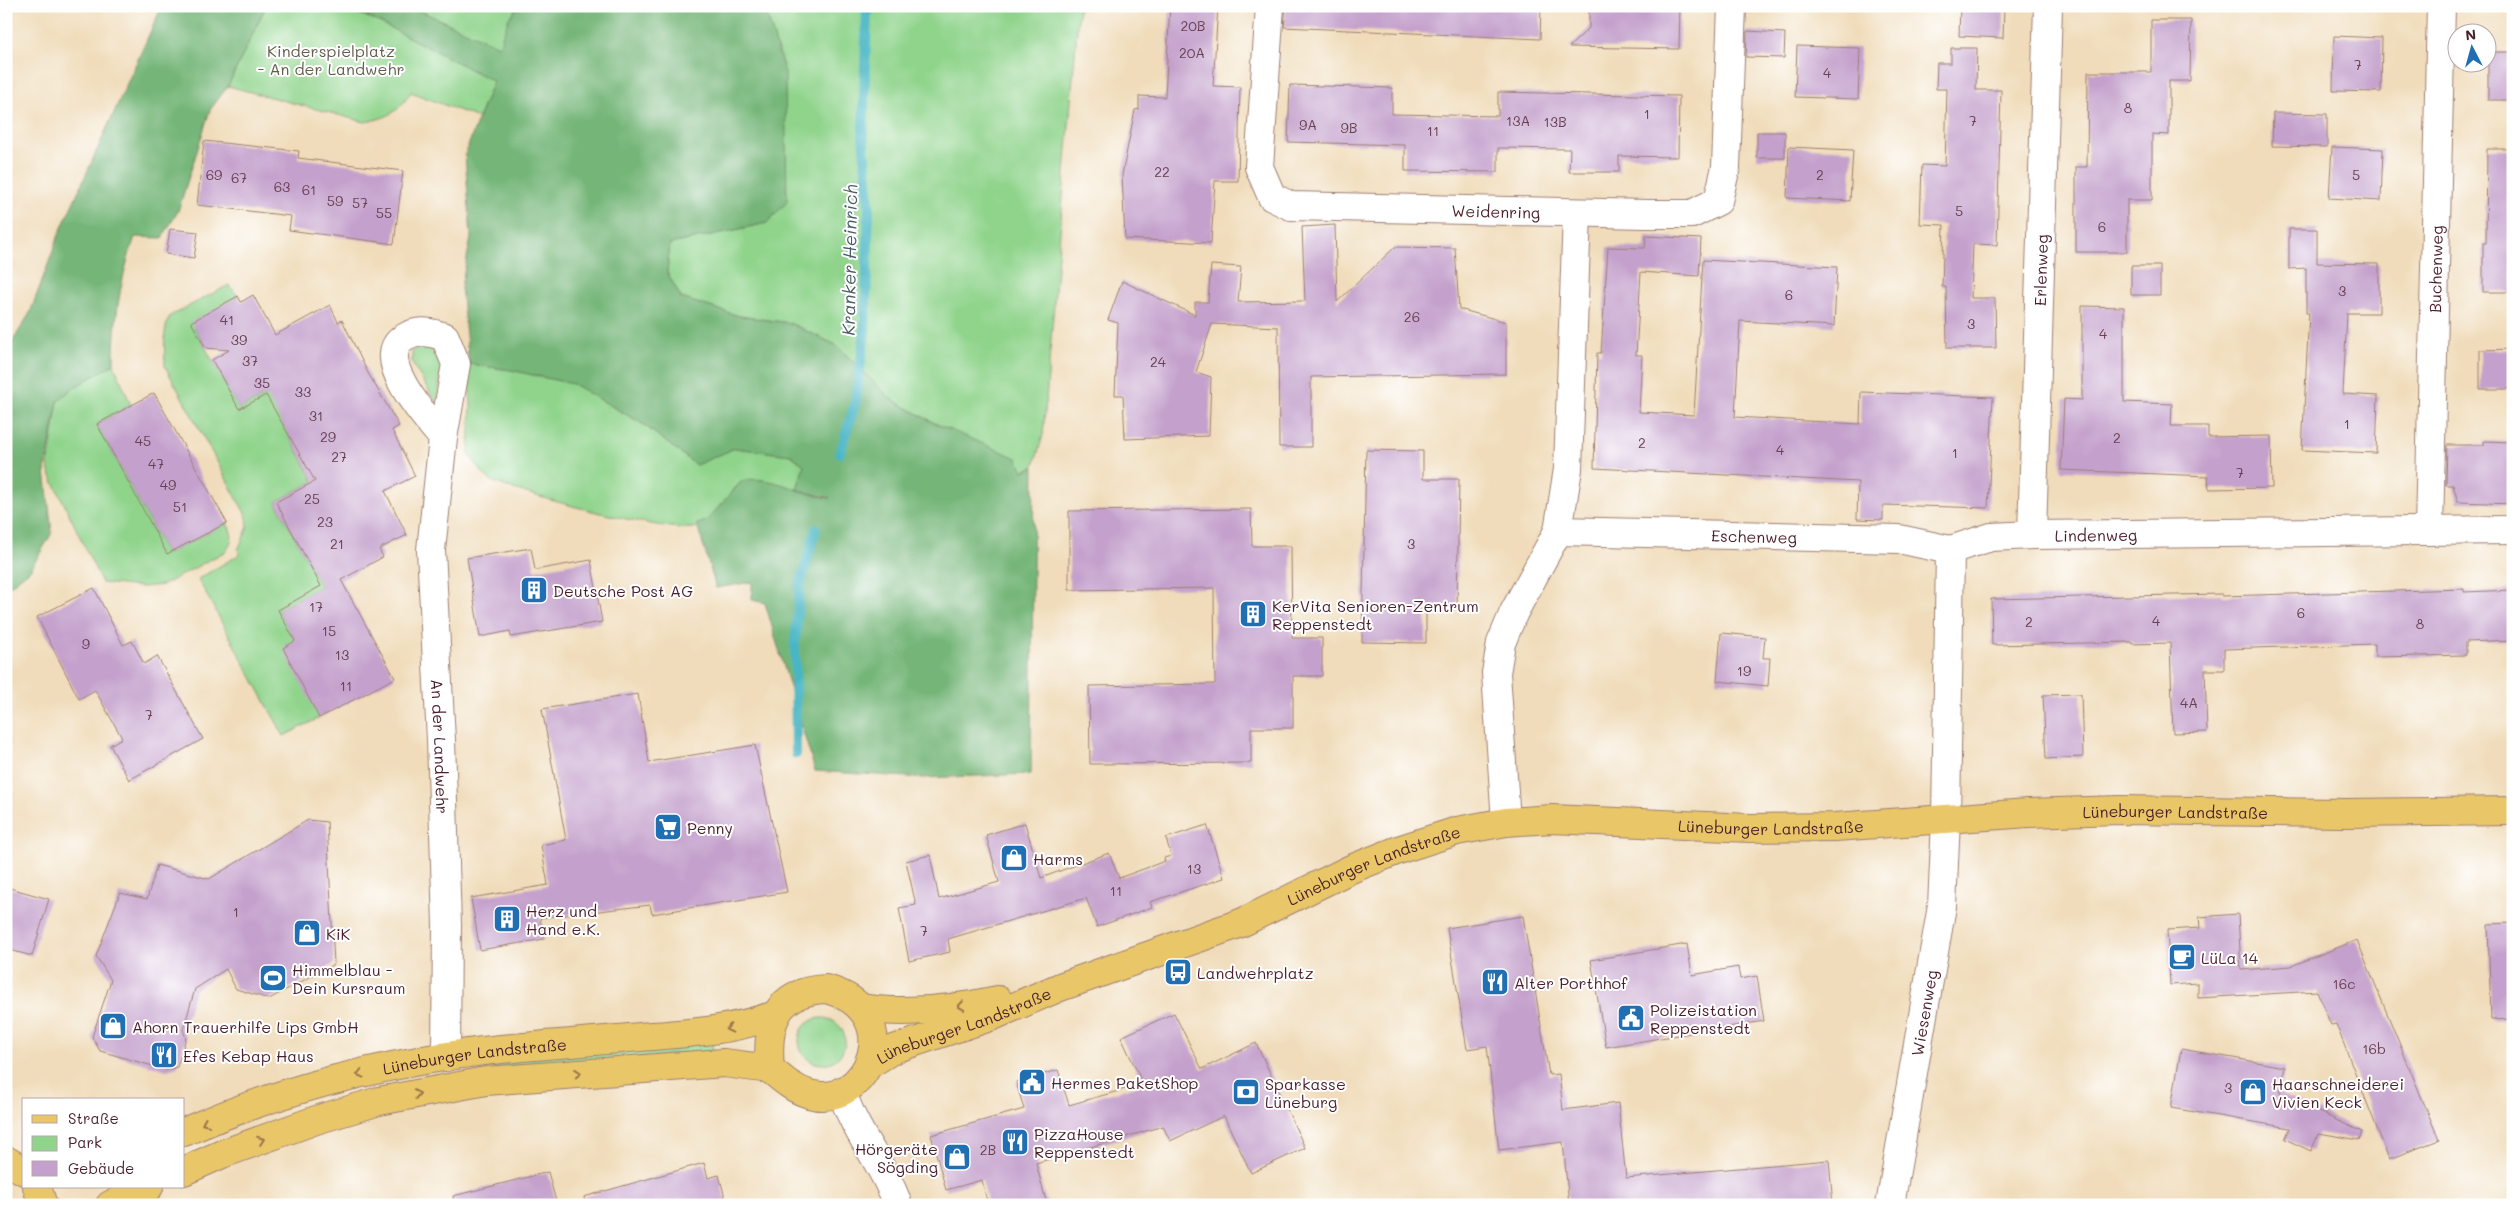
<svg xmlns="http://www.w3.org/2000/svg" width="2519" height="1211" viewBox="0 0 2519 1211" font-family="Mali,sans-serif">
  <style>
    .green { fill: #90d48c; stroke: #6d7a5c }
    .forest { fill: #74b678; stroke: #5f6a52 }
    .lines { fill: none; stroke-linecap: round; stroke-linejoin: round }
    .stream { stroke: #49b6c4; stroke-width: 10 }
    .building { fill: #c4a1cc }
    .minor-casing { stroke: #9d7e72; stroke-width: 30 }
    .major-casing { stroke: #9d7e72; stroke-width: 30 }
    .minor { stroke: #fff; stroke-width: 28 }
    .major { stroke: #e9c769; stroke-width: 28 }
    .oneway { stroke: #9a734a }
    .labels { text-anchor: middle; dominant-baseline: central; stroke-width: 4; stroke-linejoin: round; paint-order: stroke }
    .number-label { font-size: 14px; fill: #684053 }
    .park-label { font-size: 16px; fill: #625e4d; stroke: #fff }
    .street-label { font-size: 16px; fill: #4a1f2b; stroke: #fff }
    .poi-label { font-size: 16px; fill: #4a1f2b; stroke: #fff; text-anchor: start }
    .water-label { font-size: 18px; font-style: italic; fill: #4a5b68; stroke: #fff }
  </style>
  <rect width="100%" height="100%" fill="#fff"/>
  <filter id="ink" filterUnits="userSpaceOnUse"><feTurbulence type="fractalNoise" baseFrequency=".02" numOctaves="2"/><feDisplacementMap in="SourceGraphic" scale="10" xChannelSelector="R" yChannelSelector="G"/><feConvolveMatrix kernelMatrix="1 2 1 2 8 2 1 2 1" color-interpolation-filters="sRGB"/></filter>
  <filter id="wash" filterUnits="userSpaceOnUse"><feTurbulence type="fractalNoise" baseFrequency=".0096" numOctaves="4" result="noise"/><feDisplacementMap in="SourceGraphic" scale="20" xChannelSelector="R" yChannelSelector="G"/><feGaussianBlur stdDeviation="1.12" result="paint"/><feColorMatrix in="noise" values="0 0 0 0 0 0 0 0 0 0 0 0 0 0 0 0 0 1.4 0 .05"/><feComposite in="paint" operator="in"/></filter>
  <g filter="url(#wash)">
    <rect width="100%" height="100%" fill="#f0dcba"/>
    <!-- green -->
    <path class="green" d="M266 6H341L379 22 494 81 478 118 411 92C397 113 390 117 365 122L228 86Z
      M409 6H519L509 18 500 47Z
      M764 6H1079L1043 435 1034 466 1023 471 891 399 836 345 790 323 739 316 681 298 667 272 670 244 767 223 785 73Z
      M229 285 238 296 194 327 239 409 267 395 314 481 276 502 321 586 278 610 305 658 319 718 284 736 198 579 240 554 238 550 248 527 247 517 165 366C165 350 162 331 170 316Z
      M424 345 434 351 442 364 437 404 412 363V351Z
      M114 364 131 405 97 424 167 554 227 523C233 535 234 540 226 551L163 585 142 587 102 583 49 472 48 465 58 401 73 388Z
      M469 364 511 370 573 384 643 424 696 465 735 448 791 455 804 465 797 490 762 480 742 481C726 495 715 518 696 527 676 536 517 493 492 481 483 476 475 462 469 455L471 407Z
      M799 1041a23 23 0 1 1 46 0a23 23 0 1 1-46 0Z
      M712 1042 713 1052 492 1069 491 1060Z"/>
    <!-- forest -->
    <path class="forest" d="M162 6H266L228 86 210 110 178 211 162 238 135 237C120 279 114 320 114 364L73 388 58 401 45 471 52 533 30 570 6 589V352L30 313 60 232Z
      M341 6H409L499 46 509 18 519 6H764L785 73 787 202 767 223 670 244 667 272 681 298 739 316 789 323 836 345 891 399 934 423 1017 458 1023 471 1034 467 1031 774 923 778 815 771 765 603 752 600V582L716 588 697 524 706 521 742 481C770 473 803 496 830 498L797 490 804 465 791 455 735 448 696 465 643 424 573 384 511 370 469 364 461 287 471 238 465 154 493 81 379 22Z"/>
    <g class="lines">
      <!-- stream -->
      <path class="stream" d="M840 453 855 404 865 331 869 207 863 134 867 6
        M796 754 795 643 800 585 816 529"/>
    </g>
    <g id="blocks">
      <!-- building -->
      <path class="building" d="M1170 6H1218L1213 86 1240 87 1238 181H1215L1211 243 1125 239 1122 175 1135 110 1139 109V96L1165 97Z
        M1286 6H1541L1540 39 1284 27Z
        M1589 6H1680L1679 49 1569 47 1589 28Z
        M1960 6H2004L2003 38 1959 36Z
        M2151 20H2191L2190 81H2169V135L2152 134V200H2127V252H2076V167H2087L2088 72H2151Z
        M1747 31 1785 33 1784 58 1746 57Z
        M2334 36 2382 38 2381 92 2333 91Z
        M1797 46 1860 48 1858 99 1795 97Z
        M1951 48H1977L1976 90H2001L1997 245 1973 244 1971 298H1995L1996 348H1947L1946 287H1942L1944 225 1920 224 1922 165 1945 166 1947 89H1936L1937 63H1951Z
        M2488 52H2513V100H2488Z
        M1290 85 1392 88V114L1498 116V92L1679 96 1678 157 1619 156V172H1569L1570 149 1498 148V172L1405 171V145L1288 142Z
        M2273 113 2327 114V147L2272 146Z
        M1757 132H1785V158H1757Z
        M204 141 299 151 298 158 403 171 394 244 289 230 291 216 197 205Z
        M1789 147 1853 150 1850 201 1787 198Z
        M2332 147 2383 149 2381 201 2329 198Z
        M2487 149H2513V292H2483V243H2486Z
        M1335 225 1337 302 1395 247 1455 248 1459 309 1506 322V374L1311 377V447H1279L1278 327 1212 324 1196 372 1211 377 1209 436 1125 439 1123 395H1115L1118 323 1108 320 1122 281 1195 315V302H1208L1211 265 1241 267 1238 302 1305 301 1302 227Z
        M170 229 198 232 194 258 166 254Z
        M2289 229H2317V263L2379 264V313H2347L2343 394 2378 396 2376 453 2302 450 2309 313H2306V268L2289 269Z
        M1646 236 1701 239 1699 276 1641 272 1636 355H1642L1639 412 1694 415 1703 260 1837 267 1834 326 1740 321 1735 417 1860 424 1861 392 1993 397 1988 508 1883 505V520L1857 519 1858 482 1594 468 1597 353H1601L1608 247 1645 248Z
        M2131 266H2160V295H2131Z
        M253 295 275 335 330 305 338 322 342 320 368 373 399 426 392 430 415 476 385 491 407 535 379 549 383 557 341 580 395 678 319 718 283 648 295 641 278 610 321 586 276 502 315 481 266 395 239 409 212 360 229 350 206 348 191 322 238 296 241 302Z
        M2082 306 2124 307V402L2172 404 2171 426H2208V437L2271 436 2272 488 2209 489 2208 476 2061 470 2064 399 2082 400Z
        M2513 349V389H2480V350Z
        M154 393 227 523 167 554 97 424Z
        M2484 441 2513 442V504L2458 502 2453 485H2446L2447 445H2484Z
        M1366 450 1423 451V479H1459L1457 607 1426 606V643L1362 642Z
        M1251 509 1252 546H1291L1292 638H1322V676H1293V728H1251V763L1090 764 1089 686 1215 684 1214 588 1069 590V511Z
        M531 548 535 570 591 560 602 622 511 637 510 631 480 637 467 558Z
        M94 588 123 645 132 641 144 664 157 656 203 739 129 780 110 745 122 738 95 690 79 699 37 617Z
        M2464 589V592L2513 590V640L2466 642V655L2375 657V644L2224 649V670H2205L2207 732 2173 733 2170 643 2133 644 2132 642 1992 645 1991 599 2222 594V596Z
        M1721 633 1765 637 1763 658H1770L1768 686 1717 681Z
        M638 694 649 762 755 745 787 892 652 914 650 905 540 918 544 939 480 950 471 898 548 885 541 845 566 840 542 709Z
        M2081 694 2083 757 2046 759 2043 695Z
        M308 820 327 822 334 964 269 999 236 989 226 969 195 989 183 1030 186 1038 177 1067 167 1070 100 1051 92 1037 111 980 96 956 120 893 147 899 157 865 209 879Z
        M1025 823 1041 878 1109 853 1119 878 1165 861 1164 858 1171 856 1166 838 1207 825 1224 878 1150 902 1152 907 1097 927 1086 898 948 939 950 952 909 961 899 908 916 905 906 861 930 855 939 899 999 882 986 835Z
        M6 887 49 899 32 956 6 949Z
        M2238 914 2241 970 2291 966 2357 940 2439 1140 2389 1159 2336 1024 2331 1025 2317 991 2198 998V983L2170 985 2167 930 2200 928 2199 917Z
        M1523 916 1549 1075 1559 1074 1563 1110 1618 1103 1626 1178 1829 1160 1833 1205H1569L1563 1142 1499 1150 1487 1046 1467 1049 1447 928Z
        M2513 923V1019L2491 1020 2488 924Z
        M1687 944 1692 975 1738 967 1740 979 1757 976 1764 1021 1606 1047 1591 960Z
        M1174 1013 1202 1069 1256 1043 1305 1148 1251 1173 1224 1116 1170 1141 1163 1126 1036 1163 1047 1205H988L982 1180 946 1190 931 1135 1024 1109 1016 1082 1058 1070 1069 1105 1143 1084 1121 1037Z
        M2181 1049 2285 1067 2280 1094 2362 1132 2359 1140 2319 1133 2311 1151 2285 1139 2290 1128 2171 1108Z
        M704 1163 708 1178 719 1175 727 1205H585L584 1197Z
        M548 1172 557 1205H454L453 1196Z"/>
    </g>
  </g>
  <g filter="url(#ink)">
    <use href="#blocks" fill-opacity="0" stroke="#9d7e72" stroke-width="1"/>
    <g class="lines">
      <!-- minor casing -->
      <g class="minor-casing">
        <g id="minor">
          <path id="s1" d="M1270 6 1259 167 1272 197 1291 206 1646 214H1692L1718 201 1726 167 1732 6"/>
          <path id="s2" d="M443 438C428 420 371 358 404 338 418 329 430 332 445 337L456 364 443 438 431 550 441 740 447 925 446 1057"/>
          <path id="s3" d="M1558 531 1899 539 1950 550"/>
          <path id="s4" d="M2429 531 2441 6"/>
          <path id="s5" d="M2032 535 2048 6"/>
          <path id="s6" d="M1950 550 1991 537 2032 535 2513 530"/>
          <path d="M1506 822 1496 673 1501 643 1514 612 1558 531 1568 469 1577 213"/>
          <path d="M842 1091C854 1132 884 1164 898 1205"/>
          <path id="s7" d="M1890 1205 1942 906 1946 820 1950 550"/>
        </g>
      </g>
      <!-- major casing -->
      <g class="major-casing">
        <g id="major">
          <path d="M826 989C910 1011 868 1111 809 1094 793 1089 782 1079 770 1069 766 1026 774 991 826 989Z"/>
          <path d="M861 1008C907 1015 952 1010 998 1000"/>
          <path id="s8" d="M868 1065 894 1049 993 1016 1060 987 1241 923 1351 869 1401 849 1457 831 1506 822 1552 819 1750 828 1835 827 2028 813 2119 810 2346 813 2513 811"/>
          <path id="s9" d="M184 1132C277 1091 381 1064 483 1051 535 1045 589 1042 641 1037 690 1033 729 1031 775 1015"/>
          <path d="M6 1160 24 1171"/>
          <path d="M184 1171 222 1154 316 1120 379 1101 486 1081 724 1063 770 1069"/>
          <path d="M37 1187 43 1205"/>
          <path d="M110 1205 149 1187"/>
        </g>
      </g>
      <!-- minor -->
      <use href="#minor" class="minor"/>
      <!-- major -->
      <use href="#major" class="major"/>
    </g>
    <!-- one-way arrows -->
    <defs><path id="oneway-chevron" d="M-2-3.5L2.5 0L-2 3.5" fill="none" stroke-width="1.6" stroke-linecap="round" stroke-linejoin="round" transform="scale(1.25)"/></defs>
    <g class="oneway">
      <use href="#oneway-chevron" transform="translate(961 1006) rotate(172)"/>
      <use href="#oneway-chevron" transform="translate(729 1029) rotate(167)"/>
      <use href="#oneway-chevron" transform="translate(578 1073) rotate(-4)"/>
      <use href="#oneway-chevron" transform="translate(360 1074) rotate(166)"/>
      <use href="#oneway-chevron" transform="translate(417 1094) rotate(-11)"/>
      <use href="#oneway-chevron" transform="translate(205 1123) rotate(156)"/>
      <use href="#oneway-chevron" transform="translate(261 1140) rotate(-20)"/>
    </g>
  </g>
  <!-- icons -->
  <defs>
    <g id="building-square" transform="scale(1.4375)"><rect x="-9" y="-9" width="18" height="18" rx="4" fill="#1f6fb2" stroke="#fff"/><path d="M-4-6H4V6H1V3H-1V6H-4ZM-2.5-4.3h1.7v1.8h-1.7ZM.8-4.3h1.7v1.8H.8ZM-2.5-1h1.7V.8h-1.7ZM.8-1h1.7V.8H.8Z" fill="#fff"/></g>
    <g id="supermarket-square" transform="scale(1.4375)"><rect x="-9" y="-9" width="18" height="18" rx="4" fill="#1f6fb2" stroke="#fff"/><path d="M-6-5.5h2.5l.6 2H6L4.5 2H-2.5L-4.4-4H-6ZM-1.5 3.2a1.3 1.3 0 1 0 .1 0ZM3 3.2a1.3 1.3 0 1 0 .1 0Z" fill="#fff"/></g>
    <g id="shop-square" transform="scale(1.4375)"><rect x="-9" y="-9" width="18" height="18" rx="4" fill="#1f6fb2" stroke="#fff"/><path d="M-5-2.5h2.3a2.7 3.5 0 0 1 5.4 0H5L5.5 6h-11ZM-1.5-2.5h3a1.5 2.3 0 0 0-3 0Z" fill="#fff"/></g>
    <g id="cafe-square" transform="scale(1.4375)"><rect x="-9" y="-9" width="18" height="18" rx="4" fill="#1f6fb2" stroke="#fff"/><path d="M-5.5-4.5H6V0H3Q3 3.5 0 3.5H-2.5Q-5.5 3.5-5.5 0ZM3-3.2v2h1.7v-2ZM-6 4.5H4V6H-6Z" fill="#fff"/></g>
    <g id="bus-square" transform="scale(1.4375)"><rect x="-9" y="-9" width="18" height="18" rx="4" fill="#1f6fb2" stroke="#fff"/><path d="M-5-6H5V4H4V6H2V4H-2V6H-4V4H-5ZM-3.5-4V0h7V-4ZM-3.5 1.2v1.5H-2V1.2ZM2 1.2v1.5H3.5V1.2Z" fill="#fff"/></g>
    <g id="stadium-square" transform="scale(1.4375)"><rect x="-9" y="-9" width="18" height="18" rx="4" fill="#1f6fb2" stroke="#fff"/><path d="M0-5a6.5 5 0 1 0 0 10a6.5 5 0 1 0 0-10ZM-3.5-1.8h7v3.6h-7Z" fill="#fff"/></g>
    <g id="restaurant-square" transform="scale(1.4375)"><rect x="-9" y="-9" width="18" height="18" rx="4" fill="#1f6fb2" stroke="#fff"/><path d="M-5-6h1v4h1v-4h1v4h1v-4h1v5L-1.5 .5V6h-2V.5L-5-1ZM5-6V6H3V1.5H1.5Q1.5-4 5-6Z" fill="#fff"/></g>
    <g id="civic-square" transform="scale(1.4375)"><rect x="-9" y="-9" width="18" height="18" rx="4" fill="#1f6fb2" stroke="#fff"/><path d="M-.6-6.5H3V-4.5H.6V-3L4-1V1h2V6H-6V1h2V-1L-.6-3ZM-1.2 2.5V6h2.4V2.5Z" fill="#fff"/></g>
    <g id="bank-square" transform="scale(1.4375)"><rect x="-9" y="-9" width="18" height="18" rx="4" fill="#1f6fb2" stroke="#fff"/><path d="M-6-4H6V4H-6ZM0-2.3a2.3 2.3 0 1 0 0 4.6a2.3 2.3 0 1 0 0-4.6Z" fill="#fff"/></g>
  </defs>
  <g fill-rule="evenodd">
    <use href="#building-square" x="534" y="590"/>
    <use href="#building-square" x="1253" y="614"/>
    <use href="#supermarket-square" x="668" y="827"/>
    <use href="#shop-square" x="1014" y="858"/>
    <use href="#building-square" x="507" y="919"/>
    <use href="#shop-square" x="307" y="933"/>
    <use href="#cafe-square" x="2182" y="957"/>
    <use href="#bus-square" x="1178" y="972"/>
    <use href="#stadium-square" x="273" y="978"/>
    <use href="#restaurant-square" x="1495" y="982"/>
    <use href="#civic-square" x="1631" y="1018"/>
    <use href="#shop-square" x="113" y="1026"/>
    <use href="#restaurant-square" x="164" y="1055"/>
    <use href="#civic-square" x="1032" y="1082"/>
    <use href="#bank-square" x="1246" y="1092"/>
    <use href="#shop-square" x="2253" y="1092"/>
    <use href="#restaurant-square" x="1015" y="1142"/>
    <use href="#shop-square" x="957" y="1157"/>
  </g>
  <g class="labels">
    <!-- number labels -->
    <g class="number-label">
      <text x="1193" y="25">20B</text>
      <text x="1192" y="52">20A</text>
      <text x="2358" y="64">7</text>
      <text x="1827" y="72">4</text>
      <text x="2128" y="107">8</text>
      <text x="1647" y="113">1</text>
      <text x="1518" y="120">13A</text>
      <text x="1973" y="120">7</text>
      <text x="1555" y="121">13B</text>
      <text x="1308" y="124">9A</text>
      <text x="1349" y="127">9B</text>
      <text x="1433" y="130">11</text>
      <text x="1162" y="171">22</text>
      <text x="214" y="174">69</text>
      <text x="1820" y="174">2</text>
      <text x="2356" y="174">5</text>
      <text x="239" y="177">67</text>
      <text x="282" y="186">63</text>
      <text x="309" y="189">61</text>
      <text x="335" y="200">59</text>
      <text x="360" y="202">57</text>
      <text x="1959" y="210">5</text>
      <text x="384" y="212">55</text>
      <text x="2102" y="226">6</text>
      <text x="2342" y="290">3</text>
      <text x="1789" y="294">6</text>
      <text x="1412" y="316">26</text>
      <text x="227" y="319">41</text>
      <text x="1971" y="323">3</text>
      <text x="2103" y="333">4</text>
      <text x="239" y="339">39</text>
      <text x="250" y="360">37</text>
      <text x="1158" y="361">24</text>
      <text x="262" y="382">35</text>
      <text x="303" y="391">33</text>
      <text x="316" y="415">31</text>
      <text x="2347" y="423">1</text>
      <text x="328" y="436">29</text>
      <text x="2117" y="437">2</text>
      <text x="143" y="440">45</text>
      <text x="1642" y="442">2</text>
      <text x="1780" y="449">4</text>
      <text x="1955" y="452">1</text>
      <text x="339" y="456">27</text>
      <text x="156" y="463">47</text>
      <text x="2240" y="472">7</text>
      <text x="168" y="484">49</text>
      <text x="312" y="498">25</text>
      <text x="180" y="506">51</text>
      <text x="325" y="521">23</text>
      <text x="337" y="543">21</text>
      <text x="1411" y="543">3</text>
      <text x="316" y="606">17</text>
      <text x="2301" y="612">6</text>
      <text x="2156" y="620">4</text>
      <text x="2029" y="621">2</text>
      <text x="2420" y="623">8</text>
      <text x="329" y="630">15</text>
      <text x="86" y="643">9</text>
      <text x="342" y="654">13</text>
      <text x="1744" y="670">19</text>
      <text x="346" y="685">11</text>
      <text x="2189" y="702">4A</text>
      <text x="149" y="714">7</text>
      <text x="1194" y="868">13</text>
      <text x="1116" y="890">11</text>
      <text x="236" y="911">1</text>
      <text x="924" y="930">7</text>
      <text x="2344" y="983">16c</text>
      <text x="2374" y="1048">16b</text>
      <text x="2228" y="1087">3</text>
      <text x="988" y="1149">2B</text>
    </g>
    <!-- park labels -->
    <g class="park-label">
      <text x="331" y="50">Kinderspielplatz<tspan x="331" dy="18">- An der Landwehr</tspan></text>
    </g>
    <!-- street labels -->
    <g class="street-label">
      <text stroke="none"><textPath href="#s1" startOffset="420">Weidenring</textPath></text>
      <text stroke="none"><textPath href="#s4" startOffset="262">Buchenweg</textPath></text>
      <text stroke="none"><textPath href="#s5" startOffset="265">Erlenweg</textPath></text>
      <text stroke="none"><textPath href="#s6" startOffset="148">Lindenweg</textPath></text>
      <text stroke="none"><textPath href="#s3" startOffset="196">Eschenweg</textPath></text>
      <text stroke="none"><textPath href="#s2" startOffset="575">An der Landwehr</textPath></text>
      <text stroke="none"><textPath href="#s8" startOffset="1355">Lüneburger Landstraße</textPath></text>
      <text stroke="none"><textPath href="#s8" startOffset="950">Lüneburger Landstraße</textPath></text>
      <text stroke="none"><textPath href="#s8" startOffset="545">Lüneburger Landstraße</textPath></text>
      <text stroke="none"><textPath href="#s7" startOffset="195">Wiesenweg</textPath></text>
      <text stroke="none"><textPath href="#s8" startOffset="104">Lüneburger Landstraße</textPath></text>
      <text stroke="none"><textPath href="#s9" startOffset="302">Lüneburger Landstraße</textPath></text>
    </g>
    <!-- poi labels -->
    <g class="poi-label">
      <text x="553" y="590">Deutsche Post AG</text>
      <text x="1272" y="605">KerVita Senioren-Zentrum<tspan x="1272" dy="18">Reppenstedt</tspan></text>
      <text x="687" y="827">Penny</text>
      <text x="1033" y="858">Harms</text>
      <text x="526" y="910">Herz und<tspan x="526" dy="18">Hand e.K.</tspan></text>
      <text x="326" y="933">KiK</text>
      <text x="2201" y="957">LüLa 14</text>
      <text x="292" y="969">Himmelblau -<tspan x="292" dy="18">Dein Kursraum</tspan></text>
      <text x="1197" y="972">Landwehrplatz</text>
      <text x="1514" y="982">Alter Porthhof</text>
      <text x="1650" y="1009">Polizeistation<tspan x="1650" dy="18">Reppenstedt</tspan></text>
      <text x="132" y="1026">Ahorn Trauerhilfe Lips GmbH</text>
      <text x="183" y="1055">Efes Kebap Haus</text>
      <text x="1051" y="1082">Hermes PaketShop</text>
      <text x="1265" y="1083">Sparkasse<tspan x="1265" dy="18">Lüneburg</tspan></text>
      <text x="2272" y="1083">Haarschneiderei<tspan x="2272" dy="18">Vivien Keck</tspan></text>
      <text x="1034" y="1133">PizzaHouse<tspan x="1034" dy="18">Reppenstedt</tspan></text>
      <text x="938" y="1148" text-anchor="end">Hörgeräte<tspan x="938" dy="18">Sögding</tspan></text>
    </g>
    <!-- water labels -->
    <g class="water-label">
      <text transform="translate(849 260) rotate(-89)">Kranker Heinrich</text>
    </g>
  </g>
  <!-- margin -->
  <rect width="2519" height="1211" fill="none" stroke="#fff" stroke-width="25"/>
  <!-- legend -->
  <rect x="22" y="1098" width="162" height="90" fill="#ffffff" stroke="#b7a5aa"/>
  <rect x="32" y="1115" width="25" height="8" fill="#e9c769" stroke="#b7a5aa"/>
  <text x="68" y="1124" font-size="15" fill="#4a1f2b">Straße</text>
  <rect x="32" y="1136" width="25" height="15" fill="#90d48c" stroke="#b7a5aa"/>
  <text x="68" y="1148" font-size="15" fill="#4a1f2b">Park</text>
  <rect x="32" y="1161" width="25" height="15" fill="#c4a1cc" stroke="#b7a5aa"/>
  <text x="68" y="1174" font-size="15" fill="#4a1f2b">Gebäude</text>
  <!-- north arrow -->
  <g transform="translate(2472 48) rotate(354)"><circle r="24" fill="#ffffff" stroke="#b7a5aa"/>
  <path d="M0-4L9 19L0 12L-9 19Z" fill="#1f6fb2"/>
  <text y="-8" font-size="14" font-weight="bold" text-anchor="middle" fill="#4a1f2b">N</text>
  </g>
</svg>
